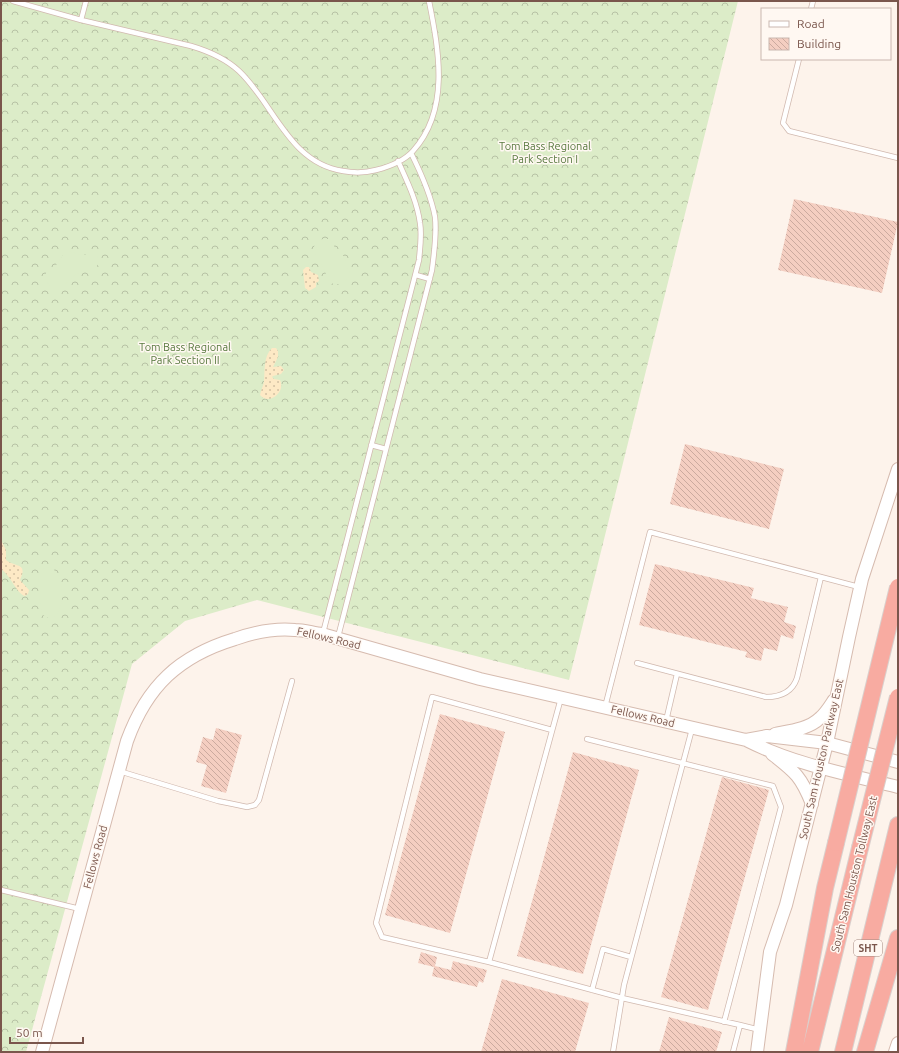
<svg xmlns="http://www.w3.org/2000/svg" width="899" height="1053" viewBox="0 0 899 1053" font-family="Ubuntu,sans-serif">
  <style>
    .forest { fill: url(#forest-crowns) }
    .sand { fill: url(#sand-dots) }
    .pitch { fill: #dcecc8 }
    .building { fill: url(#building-back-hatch) }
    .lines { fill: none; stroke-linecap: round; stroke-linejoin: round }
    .lane-casing { stroke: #d1b9af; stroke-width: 6 }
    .secondary-casing { stroke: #d6bbaf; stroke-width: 14 }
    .highway-casing { stroke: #dad0cd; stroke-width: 18 }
    .lane { stroke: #fff; stroke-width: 4.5 }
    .secondary { stroke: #fff; stroke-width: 12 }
    .highway { stroke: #f8aba1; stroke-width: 16 }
    .highway-bridge-casing { stroke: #dad0cd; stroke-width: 18; stroke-linecap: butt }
    .highway-bridge { stroke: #f8aba1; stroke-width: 16 }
    .labels { text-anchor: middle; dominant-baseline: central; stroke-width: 3; stroke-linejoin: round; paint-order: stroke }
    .shield { fill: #fff8f2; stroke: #a2877e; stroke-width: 1 }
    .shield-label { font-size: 10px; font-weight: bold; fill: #7a564c }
    .park-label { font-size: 11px; fill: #597a40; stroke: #fff8f2 }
    .street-label { font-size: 11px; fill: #7a564c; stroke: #fff8f2 }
  </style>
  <defs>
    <pattern id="forest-crowns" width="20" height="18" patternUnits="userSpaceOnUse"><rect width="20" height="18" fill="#dcecc8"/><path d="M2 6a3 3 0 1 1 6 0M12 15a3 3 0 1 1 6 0" fill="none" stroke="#b7c2a5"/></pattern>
    <pattern id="sand-dots" width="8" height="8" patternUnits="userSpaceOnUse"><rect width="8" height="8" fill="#fde9c5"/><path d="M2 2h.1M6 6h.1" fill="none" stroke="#d2c0a2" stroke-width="1.8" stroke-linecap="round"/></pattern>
    <pattern id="building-back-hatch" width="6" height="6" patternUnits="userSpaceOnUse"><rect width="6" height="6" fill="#f4cec1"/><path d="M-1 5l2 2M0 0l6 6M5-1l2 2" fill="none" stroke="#cbaa9f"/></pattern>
  </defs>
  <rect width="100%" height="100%" fill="#fdf3eb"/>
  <!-- forest -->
  <path class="forest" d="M1 1H738L569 680 257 600 185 621 132 664 26 1052H1Z"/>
  <!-- sand -->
  <path class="sand" d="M306 267H309L311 272 318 275 319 281 316 283V287L309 291 305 288 303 270Z
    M272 348H276L278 351V357L273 367 281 366 284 370 281 374 273 376 272 377 274 379 280 380C286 392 269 406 260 395 261 390 263 386 264 382 265 371 263 357 272 348Z
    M1 540 6 550V560C16 568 28 562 20 580L29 590 28 594 25 596C17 594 11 576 1 569Z"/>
  <!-- pitch -->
  <path class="pitch" d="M323 239H329L336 249 343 255 350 274C347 283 339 286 330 283L323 267 314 253 313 249C315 244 317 241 323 239Z
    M68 251 81 255H96L99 259C99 272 86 269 77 274 72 277 68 283 62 286H50L46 281V273L57 264 64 253Z
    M46 567C68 568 65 615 52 618 49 619 46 617 43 615 40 611 37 579 39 574 41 570 43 569 46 567Z"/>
  <!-- building -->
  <path class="building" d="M794 199 898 222 882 293 778 270Z
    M685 444 784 469 769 529 670 504Z
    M655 564 754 588 751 598 788 607 784 622 796 626 793 639 781 635 777 651 764 648 761 661 745 657 747 652 639 625Z
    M440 714 505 732 450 933 385 915Z
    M216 728 242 735 226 793 201 786 207 765 196 762 203 737 213 740Z
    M573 752 639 770 583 974 517 956Z
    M722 777 769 790 708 1010 661 997Z
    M421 952 437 957 435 966 451 970 453 961 487 970 483 983 479 981 477 987 432 976 434 967 418 963Z
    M502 979 589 1003 575 1052H481Z
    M669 1017 722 1032 716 1052H659Z"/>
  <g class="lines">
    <!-- lane casing -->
    <g class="lane-casing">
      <path id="lane" d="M13 1 81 20 191 46C208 51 226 59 239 71 274 104 289 163 343 171 354 173 365 173 376 170 388 167 404 161 413 151 450 110 439 51 429 1
        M811 9 813 1
        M81 20 86 1
        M799 59 783 123 789 131 898 158
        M416 275 430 279
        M371 445 386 449
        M323 633 419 260C420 248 422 235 420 223 417 201 407 181 398 161
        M338 637 432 270C434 253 437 234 435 217 431 195 421 173 411 153
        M637 663 766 697C780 697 792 693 797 678L821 577
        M561 698 489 962 622 998 740 1025
        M605 707 650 532 859 587
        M666 721 677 674
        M587 739 773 786 781 807 724 1022
        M119 771 218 801 233 804 247 807 255 805 259 800 292 681
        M1 890 80 909
        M489 962 382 937 376 923 432 697 552 730
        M592 990 603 949 631 957
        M613 1052 624 985 692 729
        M733 1052 740 1025 760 1030"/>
    </g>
    <!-- secondary casing -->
    <g class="secondary-casing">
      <path id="secondary" d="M775 734C790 731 809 729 820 718 826 713 830 706 834 700
        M746 740 767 736 827 743 898 762
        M772 754C795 772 801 776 812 804
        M42 1052 127 741C147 686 179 656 235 639 255 632 275 628 295 630 304 630 313 633 322 634L480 679 746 740C793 764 847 774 898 787
        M757 1052 770 952 786 905 827 743 849 637 862 579 898 469
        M895 1052 898 1043"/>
    </g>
    <!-- highway casing -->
    <g class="highway-casing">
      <path id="highway" d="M794 1052 825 888 836 843
        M810 1052 860 848
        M843 1052 898 825
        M865 1052 898 938"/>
    </g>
    <!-- lane -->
    <use href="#lane" class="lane"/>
    <!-- secondary -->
    <use href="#secondary" class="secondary"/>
    <!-- highway -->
    <use href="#highway" class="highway"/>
    <!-- highway-bridge casing -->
    <g class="highway-bridge-casing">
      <path id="highway-bridge" d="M836 843 898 587
        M860 848 898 697"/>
    </g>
    <!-- highway-bridge -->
    <use href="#highway-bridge" class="highway-bridge"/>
  </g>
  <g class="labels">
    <!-- shield labels -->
    <rect class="shield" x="854" y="940" width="28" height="16" rx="3"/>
    <g class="shield-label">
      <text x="868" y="948">SHT</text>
    </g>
    <!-- park labels -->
    <g class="park-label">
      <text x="545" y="146">Tom Bass Regional<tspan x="545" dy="13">Park Section I</tspan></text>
      <text x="185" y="347">Tom Bass Regional<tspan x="185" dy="13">Park Section II</tspan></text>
    </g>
    <!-- street labels -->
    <g class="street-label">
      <text transform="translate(329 638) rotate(13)">Fellows Road</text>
      <text transform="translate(643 716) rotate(13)">Fellows Road</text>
      <text transform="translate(821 759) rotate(-77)">South Sam Houston Parkway East</text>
      <text transform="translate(95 857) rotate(-75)">Fellows Road</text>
      <text transform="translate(854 874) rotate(-76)">South Sam Houston Tollway East</text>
    </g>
  </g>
  <!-- border -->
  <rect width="899" height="1053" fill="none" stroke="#7a564c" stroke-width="4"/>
  <!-- legend -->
  <rect x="761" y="8" width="130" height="52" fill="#fff8f2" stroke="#cab7b0"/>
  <rect x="769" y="21" width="20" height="6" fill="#ffffff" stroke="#cab7b0"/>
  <text x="797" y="28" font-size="12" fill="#7a564c">Road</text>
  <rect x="769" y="38" width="20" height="12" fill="url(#building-back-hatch)" stroke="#cab7b0"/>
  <text x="797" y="48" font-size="12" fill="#7a564c">Building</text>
  <!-- scale -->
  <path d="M10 1037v6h73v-6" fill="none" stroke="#7a564c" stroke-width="2"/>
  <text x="16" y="1037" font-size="12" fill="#7a564c" stroke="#fff8f2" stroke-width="3" paint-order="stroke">50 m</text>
</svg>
